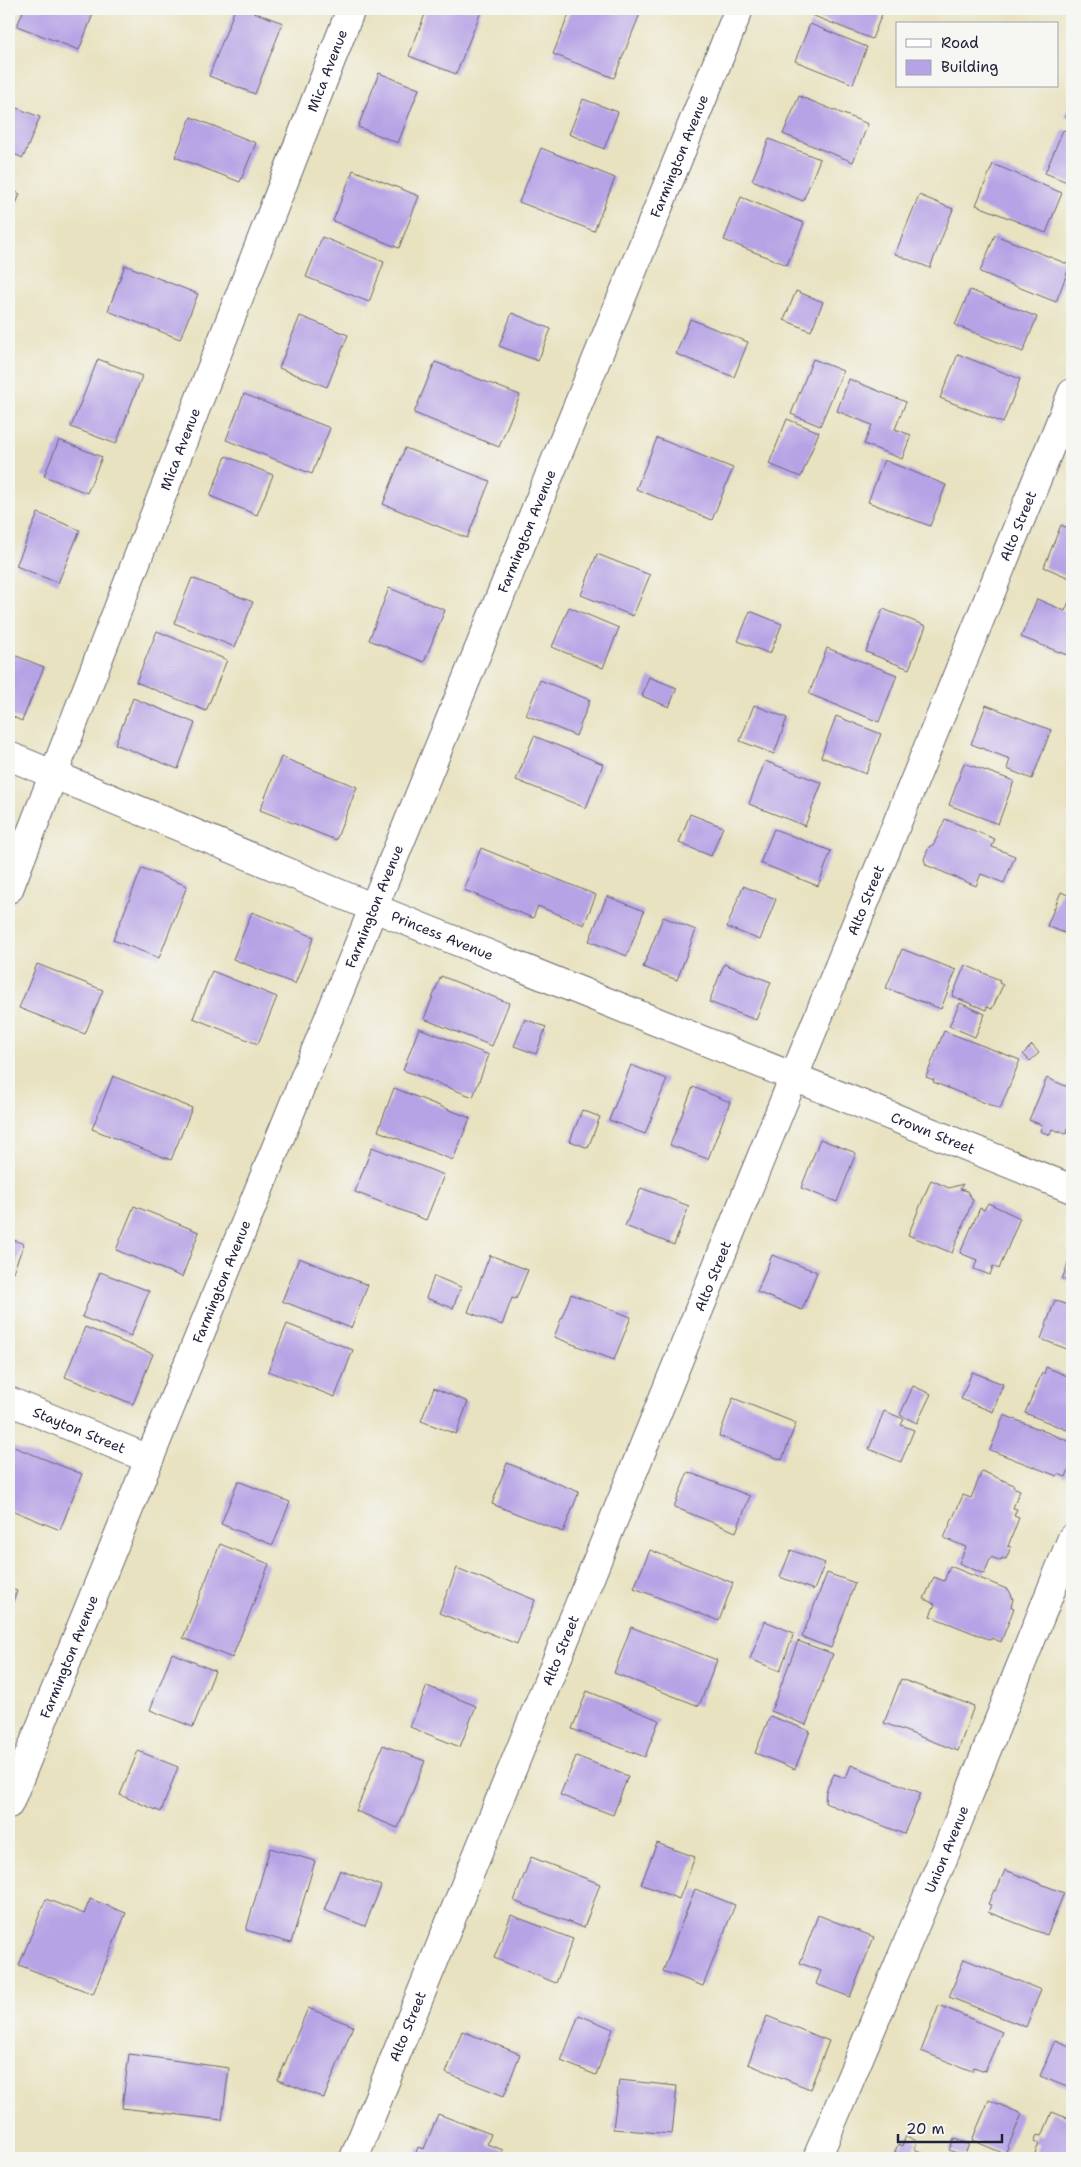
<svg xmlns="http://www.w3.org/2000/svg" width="1081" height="2167" viewBox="0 0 1081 2167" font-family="'Shantell Sans',sans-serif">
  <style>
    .building { fill: #b6a3e5 }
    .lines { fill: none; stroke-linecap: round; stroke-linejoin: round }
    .minor-casing { stroke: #67656a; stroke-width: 30 }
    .major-casing { stroke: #67656a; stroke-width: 30 }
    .minor { stroke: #fff; stroke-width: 28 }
    .major { stroke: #fff; stroke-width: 28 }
    .labels { text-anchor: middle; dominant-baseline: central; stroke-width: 4; stroke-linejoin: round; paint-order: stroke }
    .street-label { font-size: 14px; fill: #22223b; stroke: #f6f6f2 }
  </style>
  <rect width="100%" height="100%" fill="#f6f6f2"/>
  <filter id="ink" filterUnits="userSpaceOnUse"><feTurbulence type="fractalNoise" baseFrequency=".02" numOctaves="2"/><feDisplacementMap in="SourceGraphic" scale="10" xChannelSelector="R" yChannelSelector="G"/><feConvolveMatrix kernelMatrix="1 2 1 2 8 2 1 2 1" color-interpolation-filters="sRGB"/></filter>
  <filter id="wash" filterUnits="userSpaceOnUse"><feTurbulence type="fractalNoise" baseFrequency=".0096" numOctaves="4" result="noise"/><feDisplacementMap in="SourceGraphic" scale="20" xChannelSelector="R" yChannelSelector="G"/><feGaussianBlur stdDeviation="1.12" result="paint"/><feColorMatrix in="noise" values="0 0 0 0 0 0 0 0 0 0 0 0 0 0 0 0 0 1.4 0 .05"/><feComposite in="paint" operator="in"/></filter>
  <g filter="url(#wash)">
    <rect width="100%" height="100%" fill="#e8e2c0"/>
    <g id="blocks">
      <!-- building -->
      <path class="building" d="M24 9H95L79 50 17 26Z
        M235 9H245L283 23 255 94 209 76Z
        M427 9H482L456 74 409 56Z
        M571 9H642L614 78 553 54Z
        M811 9H884L872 39 809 14Z
        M810 24 867 47 853 84 795 61Z
        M379 73 419 89 398 143 358 127Z
        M799 96 868 124 853 162 783 134Z
        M1072 97V119L1065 116Z
        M583 99 618 112 604 149 569 134Z
        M9 105 40 117 23 158 9 152Z
        M191 117 256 143 240 182 175 157Z
        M1063 130 1072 133V184L1045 173Z
        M769 139 820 159 803 201 752 180Z
        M541 148 615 178 594 231 519 202Z
        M993 164 1062 193 1046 233 976 205Z
        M353 170 419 196 399 248 333 221Z
        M9 189 20 194 9 222Z
        M919 195 953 209 930 268 895 254Z
        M741 197 804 223 787 265 724 240Z
        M995 235 1070 265 1056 302 980 272Z
        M322 237 384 262 369 302 306 277Z
        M125 265 198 294 180 339 108 311Z
        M970 290 1037 317 1023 352 955 325Z
        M796 291 823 302 811 331 784 320Z
        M512 313 551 329 538 361 499 346Z
        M300 316 348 335 327 387 279 368Z
        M690 319 748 342 734 377 676 354Z
        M958 354 1020 379 1003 423 940 398Z
        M98 359 142 376 116 444 71 427Z
        M813 359 843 371 820 426 791 414Z
        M435 362 520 395 499 447 414 413Z
        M849 379 906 402 895 429 911 435 902 459 864 444 872 425 837 411Z
        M244 394 330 428 312 474 226 440Z
        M787 419 819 432 801 477 769 464Z
        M657 438 733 468 712 520 636 489Z
        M59 440 102 457 87 493 44 476Z
        M405 448 490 481 467 538 383 504Z
        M226 456 273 475 257 515 210 496Z
        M884 460 946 485 930 526 868 502Z
        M38 513 80 530 58 583 16 566Z
        M1061 525 1072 530V579L1044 567Z
        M597 554 650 575 633 616 581 595Z
        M192 578 253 602 235 647 174 623Z
        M389 588 445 610 424 662 369 640Z
        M1071 597H1072V657L1021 637 1037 599 1065 611Z
        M569 607 619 628 603 668 552 647Z
        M883 609 926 626 909 669 866 652Z
        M750 611 782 624 770 654 738 641Z
        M157 631 227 660 206 711 136 682Z
        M827 648 897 675 879 722 809 694Z
        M9 653 44 667 22 721 9 715Z
        M649 677 677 688 669 707 642 696Z
        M540 680 590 700 576 736 526 715Z
        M133 698 195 723 178 769 115 744Z
        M754 705 787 718 774 754 740 741Z
        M986 705 1051 730 1032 779 1007 769 1010 759 971 744Z
        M836 716 881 734 866 774 821 757Z
        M534 736 603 764 586 808 516 780Z
        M281 757 357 787 336 840 260 810Z
        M765 761 822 783 805 826 749 804Z
        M964 763 1014 781 998 824 949 805Z
        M690 814 723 827 711 856 679 843Z
        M945 819 995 839 992 847 1015 856 1004 883 981 874 976 886 926 865 924 859 929 847 934 844Z
        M774 829 831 851 818 886 760 863Z
        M481 848 596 895 584 925 538 906 533 918 464 890Z
        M142 868 187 886 159 958 113 940Z
        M743 886 776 899 760 940 727 927Z
        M1061 892 1072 897V936L1047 926Z
        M607 896 644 911 627 956 589 941Z
        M252 912 314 937 295 984 233 959Z
        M663 917 696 930 677 980 643 967Z
        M902 949 956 970 941 1009 886 988Z
        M37 964 103 990 85 1034 19 1008Z
        M724 964 771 982 756 1020 709 1002Z
        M965 965 1000 980 999 983 1003 985 992 1009 987 1007 986 1010 952 996Z
        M212 971 277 997 258 1044 193 1018Z
        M441 976 509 1003 492 1046 424 1019Z
        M960 1003 985 1014 975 1037 949 1026Z
        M525 1019 546 1027 536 1054 514 1046Z
        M419 1028 489 1055 473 1097 403 1070Z
        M944 1031 1020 1060 1000 1109 933 1082 934 1080 926 1077Z
        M1032 1045 1039 1053 1030 1061 1023 1054Z
        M631 1065 667 1079 645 1134 609 1120Z
        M113 1076 192 1108 171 1160 92 1129Z
        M1047 1078 1072 1089V1119L1066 1134 1052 1129 1050 1135 1040 1131 1042 1125 1029 1120Z
        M693 1087 730 1102 708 1159 670 1145Z
        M394 1088 470 1118 453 1160 378 1131Z
        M582 1110 600 1117 588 1148 570 1141Z
        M820 1139 856 1153 837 1202 801 1188Z
        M372 1147 444 1175 426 1220 355 1192Z
        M931 1180 949 1188 963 1184 960 1189 967 1191 973 1200 952 1253 908 1235Z
        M641 1188 689 1206 674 1245 625 1226Z
        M988 1203 1020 1218 999 1269 993 1266 990 1275 974 1269 977 1260 960 1253 980 1208 984 1210Z
        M134 1206 199 1232 182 1277 116 1250Z
        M9 1238 24 1244 9 1282Z
        M1072 1254V1283L1062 1279Z
        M490 1255 528 1270 516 1299 512 1298 502 1325 468 1312Z
        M772 1255 817 1272 802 1310 757 1292Z
        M299 1258 368 1285 351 1328 282 1301Z
        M100 1272 149 1291 131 1336 82 1317Z
        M434 1276 461 1287 453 1308 426 1298Z
        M571 1294 631 1317 614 1360 554 1337Z
        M1055 1300 1072 1307V1351L1041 1339Z
        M287 1324 353 1350 335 1397 268 1371Z
        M85 1327 153 1354 133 1404 65 1377Z
        M1046 1367 1072 1378V1432L1025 1413 1042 1373 1044 1374Z
        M972 1372 1003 1384 993 1412 961 1399Z
        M913 1386 931 1394 917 1423 900 1415Z
        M434 1388 468 1402 456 1434 421 1421Z
        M733 1398 796 1423 782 1460 719 1436Z
        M884 1411 904 1419 901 1425 914 1430 901 1462 869 1449Z
        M1004 1415 1071 1442 1072 1460 1066 1477 1058 1474 1057 1476 990 1450Z
        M9 1445 82 1474 60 1530 9 1509Z
        M507 1463 579 1492 563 1532 492 1504Z
        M982 1471 1014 1485 1013 1487 1020 1490 1013 1508 1017 1509 1014 1516 1019 1518 1008 1546 1011 1547 1006 1559 1002 1558 1001 1561 991 1557 984 1574 959 1563 966 1547 944 1538 963 1495 971 1498Z
        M688 1472 750 1496 736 1532 674 1507Z
        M238 1481 290 1502 273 1545 221 1524Z
        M220 1544 269 1564 232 1658 183 1638Z
        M650 1550 733 1583 719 1621 634 1588Z
        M791 1550 825 1563 814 1590 780 1577Z
        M950 1566 1009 1590 1013 1599 1011 1607 1014 1608 1001 1642 992 1638 991 1640 930 1616 935 1604 924 1599 934 1577 944 1581Z
        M457 1568 535 1600 517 1644 439 1613Z
        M827 1573 855 1583 831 1648 802 1637Z
        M9 1588 17 1591 9 1611Z
        M765 1621 794 1633 780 1671 750 1659Z
        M631 1627 717 1660 699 1706 614 1673Z
        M798 1641 833 1654 806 1725 771 1711Z
        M172 1653 215 1671 193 1727 150 1710Z
        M901 1679 974 1706 958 1751 884 1723Z
        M427 1686 476 1706 460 1747 410 1727Z
        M587 1691 659 1720 645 1757 572 1729Z
        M770 1716 810 1731 795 1769 755 1753Z
        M383 1745 425 1761 398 1828 356 1811Z
        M138 1751 178 1767 161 1812 120 1795Z
        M576 1756 628 1776 613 1815 560 1795Z
        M851 1765 921 1793 904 1834 825 1803 826 1791 834 1774 846 1778Z
        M657 1843 695 1857 679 1899 641 1884Z
        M270 1848 315 1861 291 1943 246 1930Z
        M531 1857 600 1884 584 1928 514 1901Z
        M340 1870 381 1886 365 1926 324 1910Z
        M1005 1870 1064 1893 1047 1935 988 1912 991 1905 988 1904 994 1890 996 1891Z
        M695 1889 735 1905 703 1986 663 1971Z
        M46 1899 84 1914 90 1899 126 1913 93 1994 19 1965Z
        M511 1915 573 1939 556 1983 494 1958Z
        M818 1915 874 1937 850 1997 816 1984 821 1971 800 1963Z
        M964 1959 1041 1990 1026 2027 949 1997Z
        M939 2005 1002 2032 985 2071 974 2067 972 2071 921 2051Z
        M308 2008 353 2026 324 2098 278 2080Z
        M579 2015 613 2029 596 2075 561 2061Z
        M767 2016 829 2041 810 2089 748 2064Z
        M462 2031 520 2054 504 2096 446 2073Z
        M1055 2040 1072 2047V2089L1040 2076Z
        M129 2054 229 2068 222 2120 122 2108Z
        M619 2080 677 2086 672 2134 613 2129Z
        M989 2100 1022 2114 1005 2154 972 2140Z
        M1052 2112 1072 2120V2158H1033L1039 2144 1034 2142 1037 2135 1042 2136Z
        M438 2114 491 2134 487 2144 503 2150 500 2158H414L418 2147 424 2149Z
        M906 2136 917 2141 914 2149 936 2158H886L888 2155 893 2157 898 2144 902 2146Z
        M954 2139 969 2144 964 2156 949 2150Z"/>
    </g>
  </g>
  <g filter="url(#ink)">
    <use href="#blocks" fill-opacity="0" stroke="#67656a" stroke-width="1"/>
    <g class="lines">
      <!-- minor casing -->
      <g class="minor-casing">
        <g id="minor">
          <path id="s1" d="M9 756 374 908 1072 1189"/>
          <path id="s2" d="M9 889 351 9"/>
          <path id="s3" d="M9 1401 149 1459"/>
          <path id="s4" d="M9 1804 739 9"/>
          <path id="s5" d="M354 2158 1072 393"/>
        </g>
      </g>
      <!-- major casing -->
      <g class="major-casing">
        <g id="major">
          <path id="s6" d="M817 2158 945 1854 1072 1538"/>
        </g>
      </g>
      <!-- minor -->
      <use href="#minor" class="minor"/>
      <!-- major -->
      <use href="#major" class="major"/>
    </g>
  </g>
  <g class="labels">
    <!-- street labels -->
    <g class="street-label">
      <text stroke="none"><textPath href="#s2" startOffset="878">Mica Avenue</textPath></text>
      <text stroke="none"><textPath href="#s4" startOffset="1779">Farmington Avenue</textPath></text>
      <text stroke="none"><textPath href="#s2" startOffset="472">Mica Avenue</textPath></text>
      <text stroke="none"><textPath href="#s5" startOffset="1762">Alto Street</textPath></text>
      <text stroke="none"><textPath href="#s4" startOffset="1374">Farmington Avenue</textPath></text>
      <text stroke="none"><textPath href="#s5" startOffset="1358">Alto Street</textPath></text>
      <text stroke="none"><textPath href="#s4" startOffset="969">Farmington Avenue</textPath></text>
      <text stroke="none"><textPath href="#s1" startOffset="469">Princess Avenue</textPath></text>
      <text stroke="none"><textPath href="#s1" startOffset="998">Crown Street</textPath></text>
      <text stroke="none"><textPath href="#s5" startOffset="952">Alto Street</textPath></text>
      <text stroke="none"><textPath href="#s4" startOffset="564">Farmington Avenue</textPath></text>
      <text stroke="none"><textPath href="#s3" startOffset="76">Stayton Street</textPath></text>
      <text stroke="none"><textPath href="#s5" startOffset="548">Alto Street</textPath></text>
      <text stroke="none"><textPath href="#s4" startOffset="159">Farmington Avenue</textPath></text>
      <text stroke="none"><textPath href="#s6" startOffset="335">Union Avenue</textPath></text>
      <text stroke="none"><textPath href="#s5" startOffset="142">Alto Street</textPath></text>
    </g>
  </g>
  <!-- margin -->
  <rect width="1081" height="2167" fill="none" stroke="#f6f6f2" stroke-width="30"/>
  <!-- legend -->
  <rect x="896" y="22" width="162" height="65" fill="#f6f6f2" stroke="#a1a1a9"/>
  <rect x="906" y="39" width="25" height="8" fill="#ffffff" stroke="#a1a1a9"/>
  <text x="941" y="48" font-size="15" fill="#22223b">Road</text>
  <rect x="906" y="60" width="25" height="15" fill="#b6a3e5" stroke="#a1a1a9"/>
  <text x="941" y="72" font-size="15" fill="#22223b">Building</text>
  <!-- scale -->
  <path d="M898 2134v8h104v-8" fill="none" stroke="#22223b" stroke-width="2.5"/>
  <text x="906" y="2134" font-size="15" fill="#22223b" stroke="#f6f6f2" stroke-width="4" paint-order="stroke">20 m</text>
</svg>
